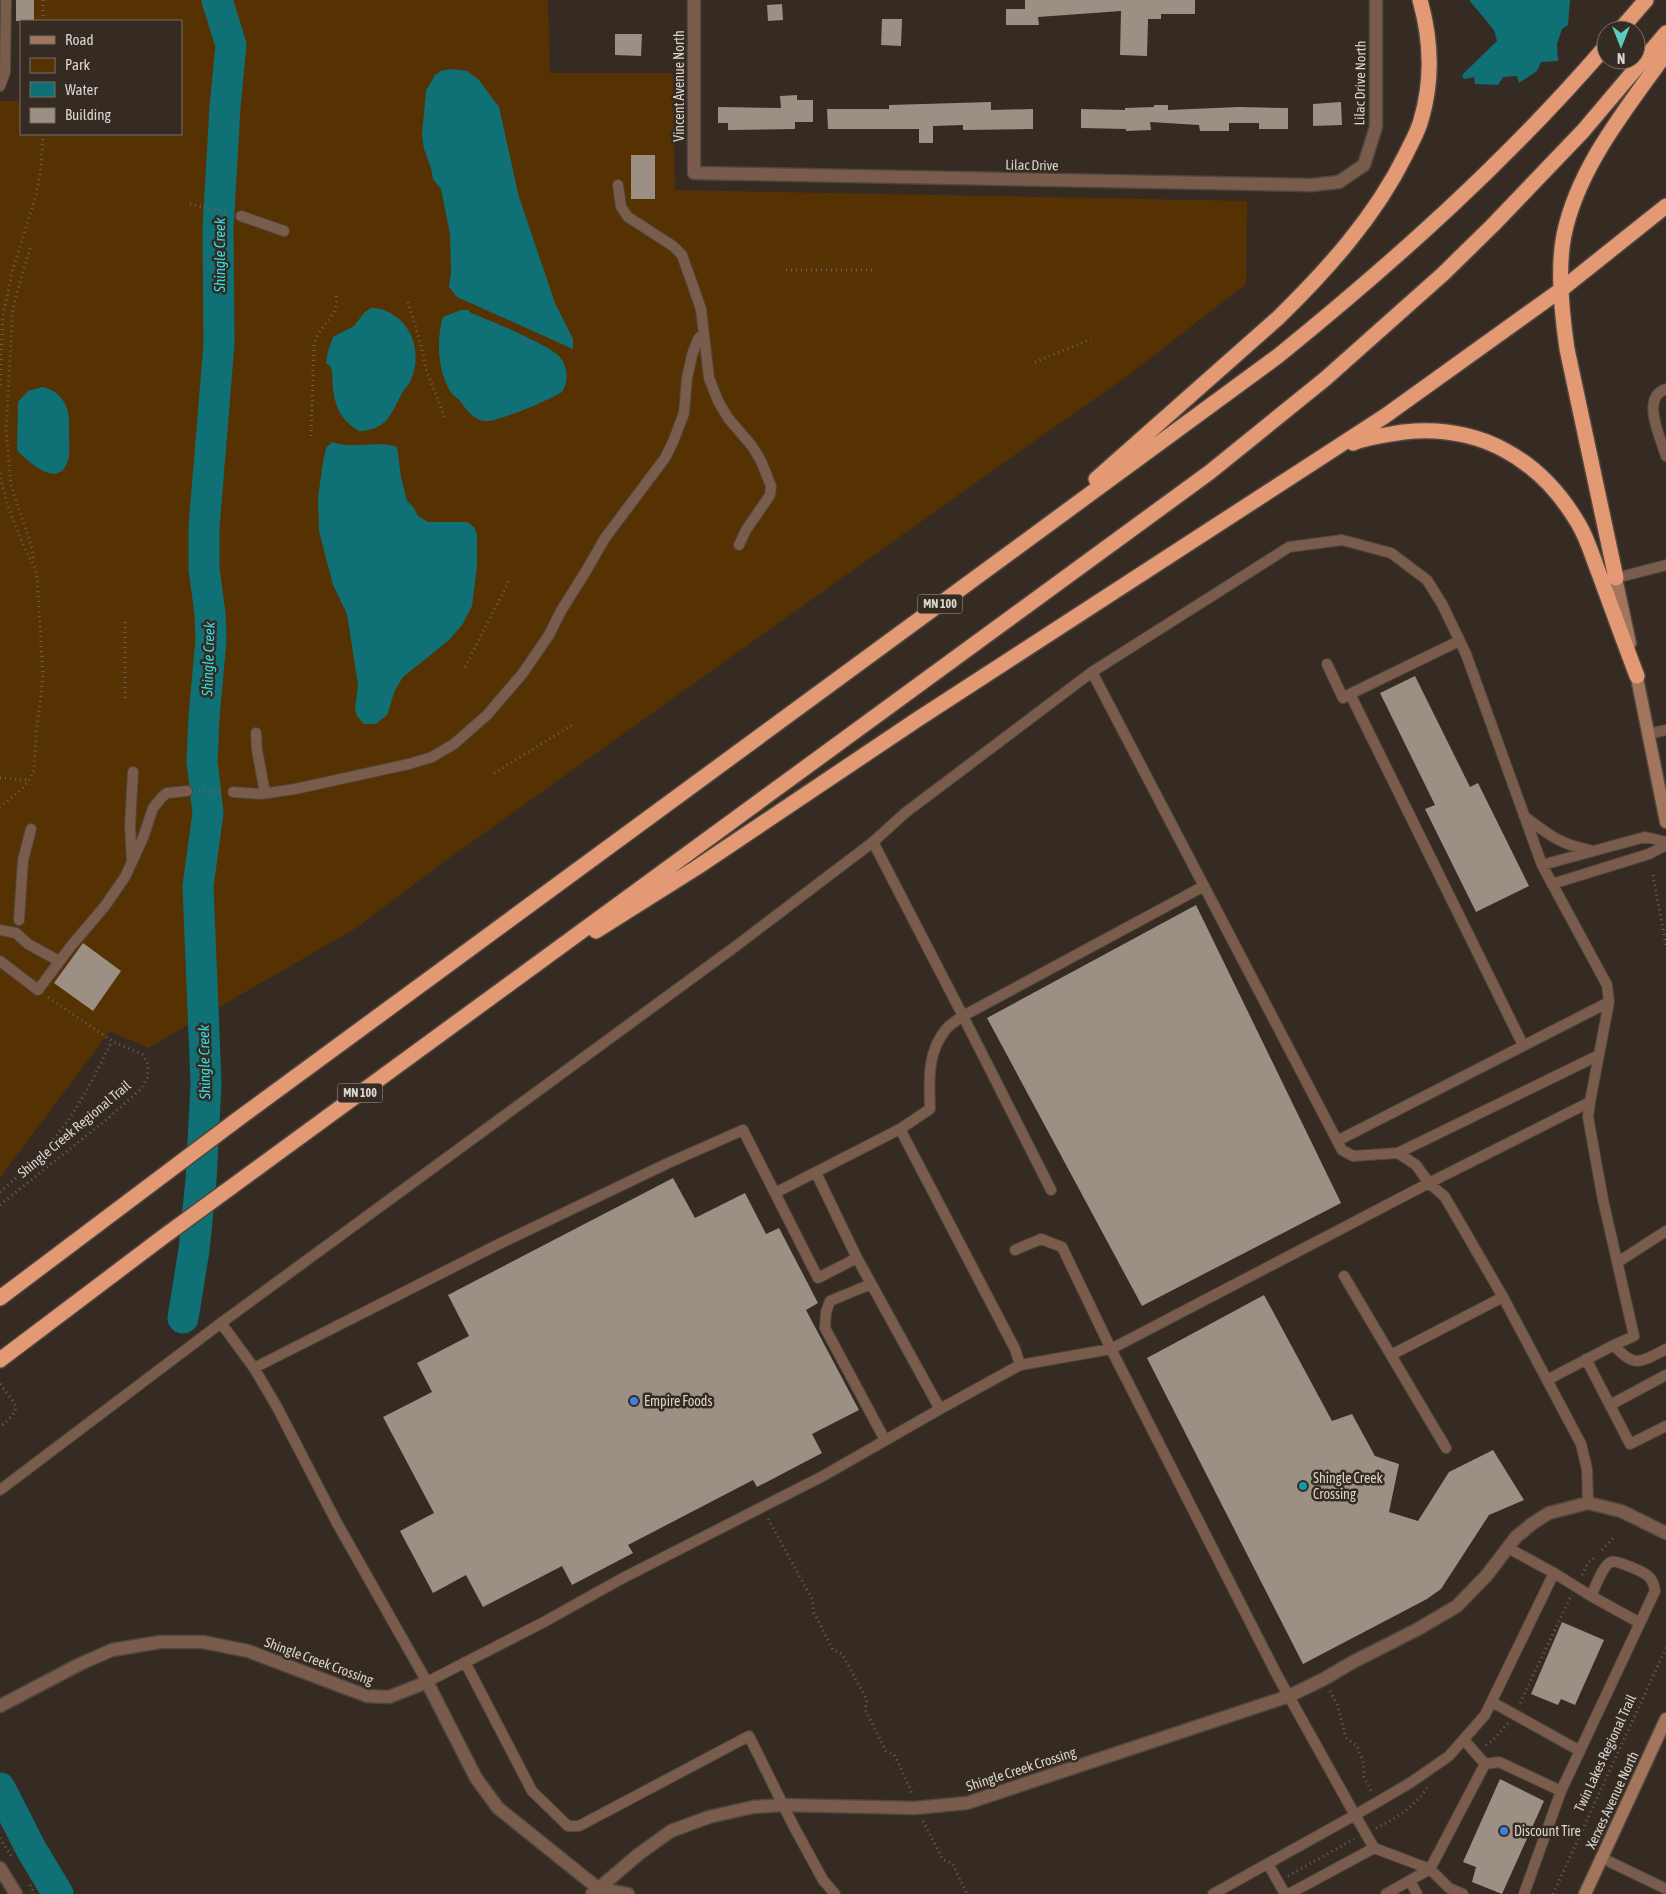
<svg xmlns="http://www.w3.org/2000/svg" width="1666" height="1894" viewBox="0 0 1666 1894" font-family="'Asap Condensed',sans-serif">
  <style>
    .green { fill: #563203 }
    .water { fill: #0f7176 }
    .lines { fill: none; stroke-linecap: round; stroke-linejoin: round }
    .river { stroke: #0f7176; stroke-width: 31 }
    .building { fill: #9c9085 }
    .lane-casing { stroke: #4f463e; stroke-width: 12 }
    .street-casing { stroke: #4f463e; stroke-width: 15 }
    .secondary-casing { stroke: #4f463e; stroke-width: 15 }
    .highway-casing { stroke: #4f463e; stroke-width: 18 }
    .path { stroke: #696158; stroke-width: 3; stroke-dasharray: 1 4; stroke-linecap: butt }
    .lane { stroke: #7a5c4d; stroke-width: 10 }
    .street { stroke: #7a5c4d; stroke-width: 12 }
    .secondary { stroke: #a4755d; stroke-width: 12 }
    .highway { stroke: #e39a74; stroke-width: 15 }
    .shop-dot { fill: #3f7fe0; stroke: #352b22; stroke-width: 2 }
    .culture-dot { fill: #0f9aa8; stroke: #352b22; stroke-width: 2 }
    .labels { text-anchor: middle; dominant-baseline: central; stroke-width: 5; stroke-linejoin: round; paint-order: stroke }
    .shield { fill: #352b22; stroke: #a8a19a; stroke-width: 1 }
    .shield-label { font-size: 12px; font-weight: bold; fill: #dad4ce }
    .street-label { font-size: 14px; fill: #dad4ce; stroke: #352b22 }
    .poi-label { font-size: 14px; fill: #dad4ce; stroke: #352b22; text-anchor: start }
    .water-label { font-size: 15px; font-style: italic; fill: #33dfe8; stroke: #352b22 }
  </style>
  <rect width="100%" height="100%" fill="#352b22"/>
  <!-- green -->
  <path class="green" d="M33 0H548L550 73H673L675 190 1247 201 1246 284 1126 377 1006 461 434 869 358 927 148 1048 110 1031 0 1178V101H21V134H181V21H33Z"/>
  <!-- water -->
  <path class="water" d="M1469 0H1570L1568 25 1562 29 1557 44 1558 61 1541 62 1537 71 1519 83 1517 76 1503 77 1498 85 1475 84 1474 77 1464 79 1462 75 1497 41 1494 30Z
    M450 69 467 71 479 80 499 107 519 197 555 303 573 339V349L457 297 449 287 451 272 450 234 441 189 433 179 431 168 424 149 422 135 426 91 435 75 441 71Z
    M371 308C383 308 390 312 399 319 416 334 420 359 411 380 409 385 405 388 402 393 391 414 387 430 359 431 335 417 333 398 332 371L331 367 326 363 328 351 333 337 354 326 364 313Z
    M461 310H468L471 313C489 320 547 344 559 356 568 366 569 382 562 392 549 400 496 423 484 421 475 420 465 409 461 402 458 398 453 396 450 391 438 370 436 340 443 317Z
    M42 387C53 389 61 395 66 406 70 415 69 426 69 436 69 447 71 458 65 467 54 486 25 459 17 450L18 402 28 391Z
    M332 442C354 450 375 440 397 447L401 477 407 501 414 508 418 516 428 522H467L474 527 477 535V567L472 606 462 625 449 640 403 677 395 690 387 715 376 724H364L357 716 355 709 358 685 347 614 333 585 319 531 318 498 323 462 326 448Z"/>
  <g class="lines">
    <!-- river -->
    <path class="river" d="M183 1318 194 1250 201 1180 206 1084 198 886 208 813 202 761 204 717 211 640 210 613 204 569V527L219 344 218 228 225 107 231 45 217 0
      M0 1788 31 1849 58 1894"/>
  </g>
  <!-- building -->
  <path class="building" d="M16 0H34V21H16Z
    M1025 0H1195V14H1161V19H1148L1147 56 1120 55 1121 11 1038 17 1039 25H1006V9H1025Z
    M782 4 783 20 768 21 767 5Z
    M882 19H902L901 46 881 45Z
    M615 34H642L641 56 615 55Z
    M797 95V100H813V122H795V129L728 130V123H718V107L781 108 780 96Z
    M991 102V110L1033 109V129L963 130V125L933 126V143H919V129H828L827 109H889V105Z
    M1341 102 1342 125 1313 126V104Z
    M1154 105H1168V110L1239 107 1288 108V129H1259V123H1229V131H1200L1199 125 1150 122 1151 130 1126 131V129L1081 128V109L1125 110V108L1154 107Z
    M631 155H655V199H631Z
    M1415 676 1470 787 1478 783 1529 886 1476 912 1425 809 1435 805 1380 693Z
    M1196 905 1341 1203 1142 1306 987 1018Z
    M83 943 121 971 93 1011 54 983Z
    M673 1178 695 1218 745 1193 766 1234 779 1228 818 1303 806 1310 859 1410 812 1434 822 1453 757 1487 753 1480 628 1545 633 1553 572 1585 562 1566 483 1607 466 1575 433 1593 400 1531 434 1513 383 1417 432 1392 417 1363 469 1336 448 1295Z
    M1264 1295 1332 1421 1352 1414 1375 1456 1399 1464 1389 1512 1418 1521 1449 1472 1493 1450 1524 1500 1489 1515 1441 1589 1427 1599 1303 1664 1147 1358Z
    M1562 1622 1604 1640 1575 1705 1561 1699 1558 1705 1531 1694Z
    M1500 1779 1544 1801 1502 1894 1472 1882 1476 1867 1463 1862Z"/>
  <g class="lines">
    <!-- lane casing -->
    <g class="lane-casing">
      <path id="lane" d="M0 86 5 72 6 0
        M618 185 621 207 628 217 673 246 682 255 701 309 709 378 718 401 728 418 752 446 761 461 771 486 770 495 746 530 739 545
        M241 216 284 231
        M1666 389C1640 397 1661 439 1666 456
        M1616 578 1666 565
        M1459 641 1350 694 1523 1045
        M1327 664 1343 698 1350 694
        M1092 672 1342 1150 1353 1156 1398 1153 1416 1165 1429 1183 1445 1197 1503 1297 1581 1444 1587 1469 1588 1503
        M256 733 257 750 265 793
        M1648 734 1666 730
        M233 792 261 794 295 789 409 764 432 757 454 744 487 715 523 673 549 635 561 611 586 571 605 538 665 458 673 442 684 413 687 378 692 355 698 339 704 333
        M1524 816C1548 834 1559 844 1589 850
        M132 861 130 826 133 772
        M1542 865 1645 837 1666 842
        M1552 884 1649 854 1666 845
        M19 920 23 860 31 829
        M0 930 16 933 28 944 59 961
        M0 961 38 990 71 946 105 906 125 877 143 838 153 808 162 797 167 793 187 791
        M900 1129 1015 1349 1020 1365
        M1337 1141 1609 1002
        M1398 1153 1599 1055
        M816 1173 857 1258 940 1409
        M1051 1190 963 1016 1204 886
        M775 1193 900 1129 930 1109C929 1080 927 1051 947 1028 951 1024 957 1020 963 1016L873 842
        M1015 1250 1041 1239 1062 1247 1111 1349 1277 1675 1355 1815 1410 1783 1449 1756 1485 1715 1554 1573 1508 1548
        M1618 1262 1666 1231
        M1344 1276 1446 1448
        M871 1284 830 1301 826 1312 825 1328 885 1440
        M1614 1345C1634 1369 1641 1362 1666 1349
        M1391 1355 1503 1297
        M1586 1359 1630 1444 1666 1426
        M254 1368 497 1245 666 1164 743 1130 818 1278 857 1258
        M1547 1380 1614 1345 1634 1336 1603 1200 1588 1117 1590 1102
        M1610 1405 1666 1375
        M0 1490 221 1323 736 946 873 842 905 813 1092 672 1289 547 1342 540 1391 553 1427 580 1442 604 1466 654 1542 865 1607 985 1609 1002 1590 1102 1429 1183 1111 1349 1020 1365 940 1409 823 1476 621 1579 544 1622 427 1682 337 1523 277 1407 254 1368 221 1323
        M1554 1573 1591 1596C1595 1588 1603 1565 1611 1562 1617 1560 1644 1572 1648 1576 1653 1580 1654 1585 1655 1591L1561 1791
        M1591 1596 1640 1623
        M465 1662 532 1791 568 1826H579L749 1736 793 1825 823 1880 835 1894
        M1492 1702 1580 1751
        M1485 1764 1499 1762 1561 1791 1524 1894
        M1602 1858 1666 1889
        M1268 1864 1285 1894
        M1410 1881 1417 1894
        M1213 1894 1355 1815 1374 1848 1430 1869 1386 1894
        M1289 1894 1374 1848
        M1463 1894 1449 1888 1430 1869 1485 1764 1464 1740"/>
    </g>
    <!-- street casing -->
    <g class="street-casing">
      <path id="street" d="M694 0V173L1312 185 1339 182 1364 165 1376 127V0
        M0 1706 80 1664 112 1650 160 1642H203L248 1651 367 1696 389 1697 427 1682 476 1778 498 1808 599 1889 602 1894
        M0 1868 16 1894
        M599 1889 628 1894
        M592 1894 639 1854 671 1831 709 1817 753 1807 783 1805 915 1808 967 1803 1289 1696 1324 1679 1351 1663 1418 1629 1457 1606 1487 1575 1516 1537 1533 1523 1549 1513 1588 1503 1621 1511 1666 1533"/>
    </g>
    <!-- secondary casing -->
    <g class="secondary-casing">
      <path id="secondary" d="M1616 578 1630 643
        M1635 668 1666 822
        M1585 1894 1666 1719"/>
    </g>
    <!-- highway casing -->
    <g class="highway-casing">
      <path id="highway" d="M1620 30 1646 0
        M1353 443C1370 436 1386 435 1404 432 1480 424 1540 459 1578 523 1588 539 1593 559 1600 576 1612 609 1624 642 1637 676
        M1096 479 1278 318C1327 270 1375 217 1406 154 1411 143 1418 132 1421 120 1433 80 1431 39 1420 0
        M1616 578 1567 349C1562 315 1557 269 1564 235 1578 167 1627 108 1666 53
        M596 931 696 868 918 719 1385 416 1562 289 1666 206
        M0 1298 238 1119 1278 356C1395 261 1507 161 1606 46
        M0 1360 163 1237 1210 472 1325 379 1443 274 1493 225 1583 131 1666 33"/>
    </g>
    <!-- path -->
    <path class="path" d="M43 0V21
      M190 204 228 213
      M30 248 13 307 6 431 11 485 32 548 34 562
      M786 270H873
      M408 302 422 349 426 369 445 418
      M1035 362 1091 339
      M0 385 3 316 12 272 36 195 41 168 43 134
      M311 436 314 345C318 326 340 316 336 296
      M0 473C4 499 15 526 26 551 31 560 35 567 37 576L43 677 36 735 34 770C29 786 13 796 0 807
      M465 667 509 581
      M125 698V620
      M494 773 572 725
      M0 778 28 780
      M199 791 220 792
      M1653 875 1666 946
      M0 1192C26 1170 50 1146 69 1119 86 1094 99 1067 112 1041
      M0 1205 106 1120 140 1090 148 1077V1064L142 1054 112 1041 48 997
      M0 1384C17 1407 24 1407 0 1427
      M768 1519 812 1599 814 1613 833 1650 842 1654 867 1700 865 1709 886 1751 894 1754 910 1788 912 1795
      M1602 1550 1615 1536
      M1582 1575 1588 1563 1594 1558
      M1330 1691 1337 1704 1346 1738 1357 1746 1363 1761 1364 1777 1372 1793
      M1520 1703 1570 1598
      M1486 1745 1492 1741 1508 1723
      M923 1821 943 1860 952 1863 967 1894
      M1376 1828C1396 1819 1414 1807 1427 1788
      M0 1838 13 1859
      M1288 1876 1354 1839
      M30 1885 35 1894
      M1553 1894 1666 1648"/>
    <!-- lane -->
    <use href="#lane" class="lane"/>
    <!-- street -->
    <use href="#street" class="street"/>
    <!-- secondary -->
    <use href="#secondary" class="secondary"/>
    <!-- highway -->
    <use href="#highway" class="highway"/>
  </g>
  <!-- markers -->
  <g class="shop-dot">
    <circle cx="634" cy="1401" r="5"/>
    <circle cx="1504" cy="1831" r="5"/>
  </g>
  <circle class="culture-dot" cx="1303" cy="1486" r="5"/>
  <g class="labels">
    <!-- shield labels -->
    <g class="shield">
      <rect x="917.5" y="594.5" width="45" height="19" rx="4"/>
      <rect x="337.5" y="1083.5" width="45" height="19" rx="4"/>
    </g>
    <g class="shield-label">
      <text x="940" y="604">MN 100</text>
      <text x="360" y="1093">MN 100</text>
    </g>
    <!-- street labels -->
    <g class="street-label">
      <text transform="translate(1360 83) rotate(-89)">Lilac Drive North</text>
      <text transform="translate(679 86) rotate(-90)">Vincent Avenue North</text>
      <text transform="translate(1032 165) rotate(1)">Lilac Drive</text>
      <text transform="translate(74 1129) rotate(-40)">Shingle Creek Regional Trail</text>
      <text transform="translate(319 1661) rotate(20)">Shingle Creek Crossing</text>
      <text transform="translate(1605 1753) rotate(-65)">Twin Lakes Regional Trail</text>
      <text transform="translate(1021 1769) rotate(-18)">Shingle Creek Crossing</text>
      <text transform="translate(1612 1800) rotate(-65)">Xerxes Avenue North</text>
    </g>
    <!-- poi labels -->
    <g class="poi-label">
      <text x="644" y="1401">Empire Foods</text>
      <text x="1313" y="1478">Shingle Creek<tspan x="1313" dy="16">Crossing</tspan></text>
      <text x="1514" y="1831">Discount Tire</text>
    </g>
    <!-- water labels -->
    <g class="water-label">
      <text transform="translate(219 255) rotate(-90)">Shingle Creek</text>
      <text transform="translate(208 659) rotate(-88)">Shingle Creek</text>
      <text transform="translate(204 1062) rotate(-91)">Shingle Creek</text>
    </g>
  </g>
  <!-- legend -->
  <rect x="20" y="20" width="162" height="115" fill="#352b22" stroke="#776f67"/>
  <rect x="30" y="36" width="25" height="8" fill="#a4755d" stroke="#776f67"/>
  <text x="65" y="45" font-size="15" fill="#dad4ce">Road</text>
  <rect x="30" y="58" width="25" height="15" fill="#563203" stroke="#776f67"/>
  <text x="65" y="70" font-size="15" fill="#dad4ce">Park</text>
  <rect x="30" y="82" width="25" height="15" fill="#0f7176" stroke="#776f67"/>
  <text x="65" y="95" font-size="15" fill="#dad4ce">Water</text>
  <rect x="30" y="108" width="25" height="15" fill="#9c9085" stroke="#776f67"/>
  <text x="65" y="120" font-size="15" fill="#dad4ce">Building</text>
  <!-- north arrow -->
  <g transform="translate(1621 45) rotate(180)"><circle r="24" fill="#352b22" stroke="#776f67"/>
  <path d="M0-4L9 19L0 12L-9 19Z" fill="#59cebf"/>
  <text y="-8" font-size="14" font-weight="bold" text-anchor="middle" fill="#dad4ce">N</text>
  </g>
</svg>
